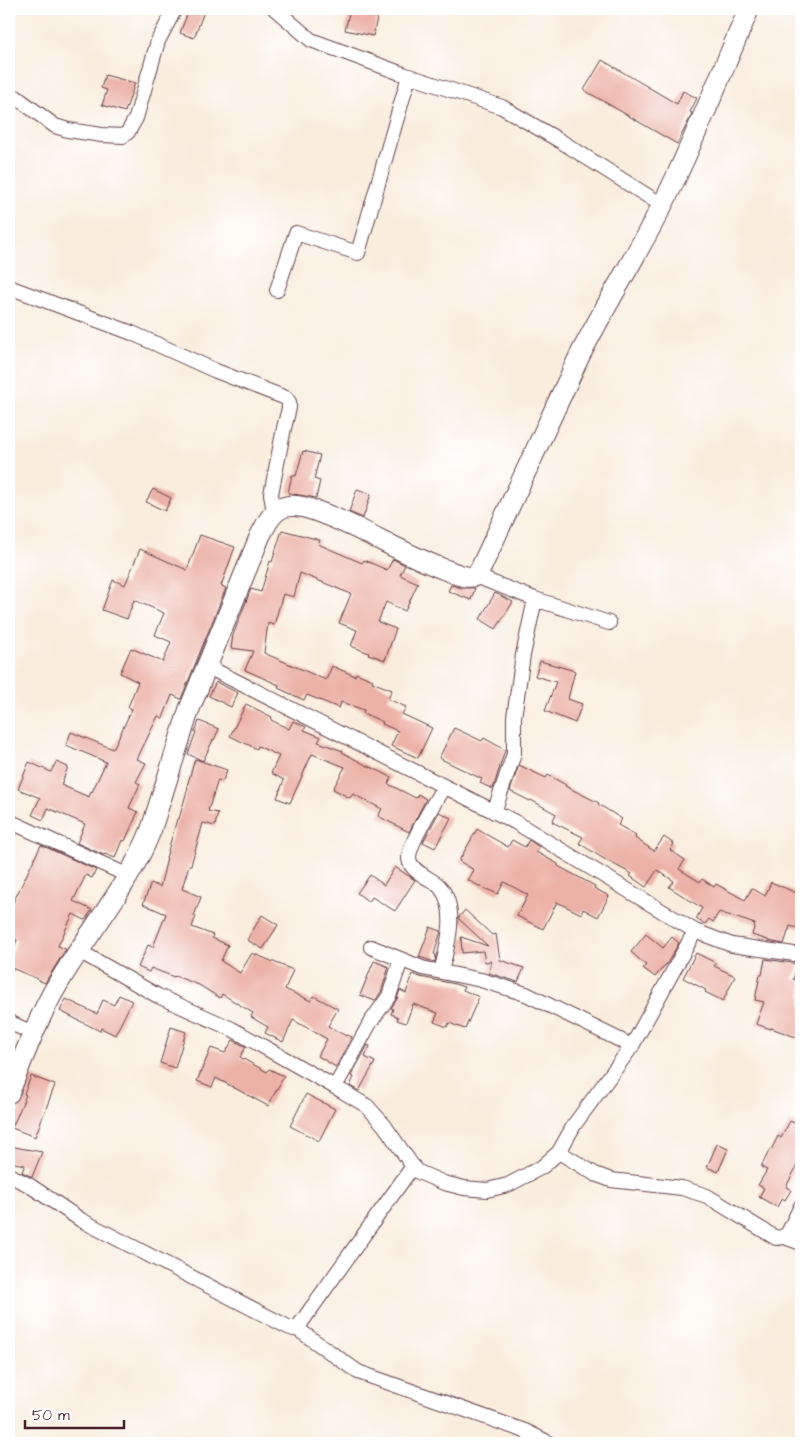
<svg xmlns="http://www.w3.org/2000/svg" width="810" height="1452" viewBox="0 0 810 1452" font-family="'Architects Daughter',sans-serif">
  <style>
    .building { fill: #ecb2a7 }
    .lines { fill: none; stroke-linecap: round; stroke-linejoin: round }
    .street-casing { stroke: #643e46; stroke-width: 16 }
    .secondary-casing { stroke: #643e46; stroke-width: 22 }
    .street { stroke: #fff; stroke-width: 14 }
    .secondary { stroke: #fff; stroke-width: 20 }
  </style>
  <rect width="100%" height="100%" fill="#fff"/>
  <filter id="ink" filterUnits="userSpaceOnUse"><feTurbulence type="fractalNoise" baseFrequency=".02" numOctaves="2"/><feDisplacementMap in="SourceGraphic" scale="10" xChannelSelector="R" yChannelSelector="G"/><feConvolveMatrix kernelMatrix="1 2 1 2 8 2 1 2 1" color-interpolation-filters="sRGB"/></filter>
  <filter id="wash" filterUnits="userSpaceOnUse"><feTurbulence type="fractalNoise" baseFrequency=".0096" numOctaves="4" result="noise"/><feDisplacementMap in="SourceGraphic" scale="20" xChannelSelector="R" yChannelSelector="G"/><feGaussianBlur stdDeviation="1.12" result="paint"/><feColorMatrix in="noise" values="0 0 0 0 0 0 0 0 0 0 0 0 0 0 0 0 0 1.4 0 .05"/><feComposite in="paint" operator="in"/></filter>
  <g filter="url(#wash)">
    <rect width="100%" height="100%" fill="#f9edde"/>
    <g id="blocks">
      <!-- building -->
      <path class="building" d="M191 9H205L194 38 180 33 188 12H189Z
        M350 9H379L373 36 345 30Z
        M602 60 677 104 683 91 697 98 690 112 692 113 690 118 677 144 584 90Z
        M105 75 135 83 125 112 102 105 107 90 101 88Z
        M303 451 320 455 314 479 320 481 316 498 288 493 292 475 296 476Z
        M153 489 171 498 165 511 146 502Z
        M357 489 371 494 363 518 349 512Z
        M282 530 320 540 318 544 362 563 364 560 387 570 393 559 405 565 400 575 418 583 405 611 386 602 378 622 396 629 385 660 368 654 369 653 351 646 357 630 339 623 351 594 300 573 294 597 283 594 274 625 268 623 264 653 326 680 332 666 355 676 356 673 373 680 372 682 392 690 388 699 406 707 402 714 432 728 418 758 391 746 398 731 382 724 383 722 363 713 364 710 341 702 339 708 307 695 304 700 278 688 279 685 245 670 253 651 231 648 233 635 251 589 261 592 270 561 272 562Z
        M200 535 235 547 221 586 226 588 181 699 172 695 163 718 158 716 137 759 146 763 136 782 140 784 129 808 138 812 125 841 122 840 115 858 105 854 104 855 77 843 85 824 48 808 43 820 32 815 40 798 18 789 29 762 51 772 56 762 68 767 61 785 89 797 91 791 92 792 106 762 66 745 71 732 113 749 132 709 128 707 138 682 120 673 131 648 163 662 171 642 155 635 164 613 134 600 127 619 102 610 113 580 125 585 140 549 187 570Z
        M451 585 462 588H475L471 600 448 591Z
        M495 593 513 602 496 629 480 619Z
        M540 661 575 671 568 699 582 704 575 723 545 711 556 682 535 676Z
        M216 682 238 693 231 707 209 696Z
        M246 704 272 717 271 720 289 729 293 721 306 727 304 730 321 737 318 742 343 751 342 752 371 768V767L391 777 388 784 416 798 418 794 426 799 409 832 378 816 382 809 353 794 350 798 333 789 345 767 312 754 290 803 277 798 284 780 271 773 279 756 258 746 257 749 230 736Z
        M199 721 219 729 214 740H213L203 761 188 754 196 732H195Z
        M454 728 482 741 484 738 505 750 493 789 480 783 482 779 439 758Z
        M195 759 227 770 223 781 218 780 208 811 218 813 215 826 203 823 191 865H189L182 889 201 897 194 916H196L192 927 213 935 212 938 228 945 221 961 240 973 252 953 293 970 285 989 311 1001 314 996 338 1009 328 1026 346 1036 347 1035 352 1037 336 1067 318 1056 327 1039 293 1020 283 1042 265 1033 268 1027 251 1017 253 1013 222 994 220 998 199 985 175 976 174 977 151 968 149 972 138 967 148 945 153 947 166 914 143 904 151 883 160 887 167 858H166L177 819H179L188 787 187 786Z
        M519 765 546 778 548 775 566 785 565 786 599 803 598 804 622 819 618 825 636 835 635 838 654 851 664 837 674 844 670 850 685 860 679 869 700 882 702 879 714 887 716 884 745 900 752 888 765 896 771 882 801 895V929L790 926 784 944 768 941V940L752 935 755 924 719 912 713 922 709 919 705 924 696 919 702 908 669 887 674 881 657 870 646 887 630 876 632 874 604 859 579 843 583 837 552 822 556 814 531 800 530 801 510 791Z
        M439 812 451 818 435 848 423 842Z
        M477 829 508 847 512 840 525 847 529 840 539 847 536 852 558 864V866L595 886 594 888 609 896 598 917 583 909 581 914 557 902 543 929 517 916 528 895 504 882 498 894 479 886 468 880 474 870 459 861Z
        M41 845 96 870 92 878 86 875 73 901 92 910 85 920 73 914 58 946 66 949 45 983 38 980V979L9 967V961L17 940 9 936V911Z
        M395 867 415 880 395 911 372 897 369 902 357 893 370 875 384 885Z
        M465 910 492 935 496 934 500 960 524 968 518 982 489 973 491 961 485 962 483 951 462 953 461 937 488 946 459 919V917Z
        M262 915 278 925 263 949 247 940Z
        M430 927 441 931 434 954 436 955 435 962 419 957Z
        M646 934 663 948 672 937 679 943 666 965H665L655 977 643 968 646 965 631 952Z
        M696 953 716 963 714 966 735 976 723 1001 705 992 706 990 683 978Z
        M765 959 799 964 793 979 801 981V1039L771 1028V1029L756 1024 764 1002 755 1000 760 975H762Z
        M374 961 389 967 381 992 375 1001 360 995Z
        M413 974 420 977 455 984 464 987 463 990 479 997 465 1029 449 1023 447 1027 434 1022 438 1013 413 1004 406 1023 397 1020 398 1017 391 1014 393 1009 391 1008 397 999 400 990 406 993Z
        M119 995 132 1001 115 1035 101 1028 100 1031 60 1011 66 999 97 1014 103 1000 114 1005Z
        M171 1027 186 1032 175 1068 160 1063Z
        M233 1040 246 1047 240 1057 267 1072 269 1069 284 1076 268 1106 216 1078 212 1087 197 1081 211 1048 225 1053Z
        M368 1045 370 1046 365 1057 375 1062 359 1091 350 1086 354 1077 351 1076Z
        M31 1076 55 1085 35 1137 12 1128 26 1095 24 1094Z
        M306 1094 335 1109 319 1141 290 1126Z
        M790 1121 801 1126V1158L786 1187 791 1190 785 1200 782 1198 777 1207 759 1197 764 1188 758 1185 767 1170 761 1167 770 1149 771 1150 778 1136 781 1138Z
        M717 1144 728 1149 718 1172 707 1167Z
        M9 1146 42 1152 32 1177 22 1172 25 1165 9 1162Z"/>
    </g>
  </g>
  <g filter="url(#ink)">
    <use href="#blocks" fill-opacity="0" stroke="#643e46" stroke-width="1"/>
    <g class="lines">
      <!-- street casing -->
      <g class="street-casing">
        <path id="street" d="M275 9 311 40 403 74 502 107 562 142 662 205
          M9 94 16 97 55 126 68 130 102 135 123 136 128 132 136 118 158 41 175 9
          M9 287 132 333 216 371 286 398 289 402V408L284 428 271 494 274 513
          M277 290 296 233 358 253 409 76
          M475 576 535 599 609 623
          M206 666 515 822 695 931 732 945 801 955
          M494 812 514 754V717L523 655 535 599
          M9 821 129 876
          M371 947 422 968 481 980 526 994 632 1046
          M79 951 158 996 232 1029 342 1091 367 1106 384 1125 416 1171 444 1183 464 1188 487 1190 508 1185 542 1167 559 1152 574 1125 632 1046 695 931
          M441 972C447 947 459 909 440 887 432 878 411 873 409 859 408 845 436 800 444 786
          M9 1022 34 1034
          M335 1087 370 1023 389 996 401 960
          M559 1152 595 1174 611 1180 682 1188 707 1196 776 1238C781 1238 784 1237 788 1233L801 1206
          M9 1175 29 1185 81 1220 288 1327 294 1329 298 1327 413 1166
          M784 1237 801 1243
          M296 1328 358 1372 525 1431 549 1443"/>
      </g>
      <!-- secondary casing -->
      <g class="secondary-casing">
        <path id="secondary" d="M9 1093C24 1056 38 1017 59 982 89 931 129 886 151 830L189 710 260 536C265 527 270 514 280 509 288 504 301 506 310 509 357 524 399 553 446 570 455 573 465 579 475 576L479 572 579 357C608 300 642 247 670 190 698 131 723 69 749 9"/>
      </g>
      <!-- street -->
      <use href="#street" class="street"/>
      <!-- secondary -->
      <use href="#secondary" class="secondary"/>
    </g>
  </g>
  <!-- margin -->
  <rect width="810" height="1452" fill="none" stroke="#fff" stroke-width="30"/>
  <!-- scale -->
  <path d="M25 1420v8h99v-8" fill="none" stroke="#4a1f2b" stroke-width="2.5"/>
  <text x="32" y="1420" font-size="15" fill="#4a1f2b" stroke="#ffffff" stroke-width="4" paint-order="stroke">50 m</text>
</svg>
